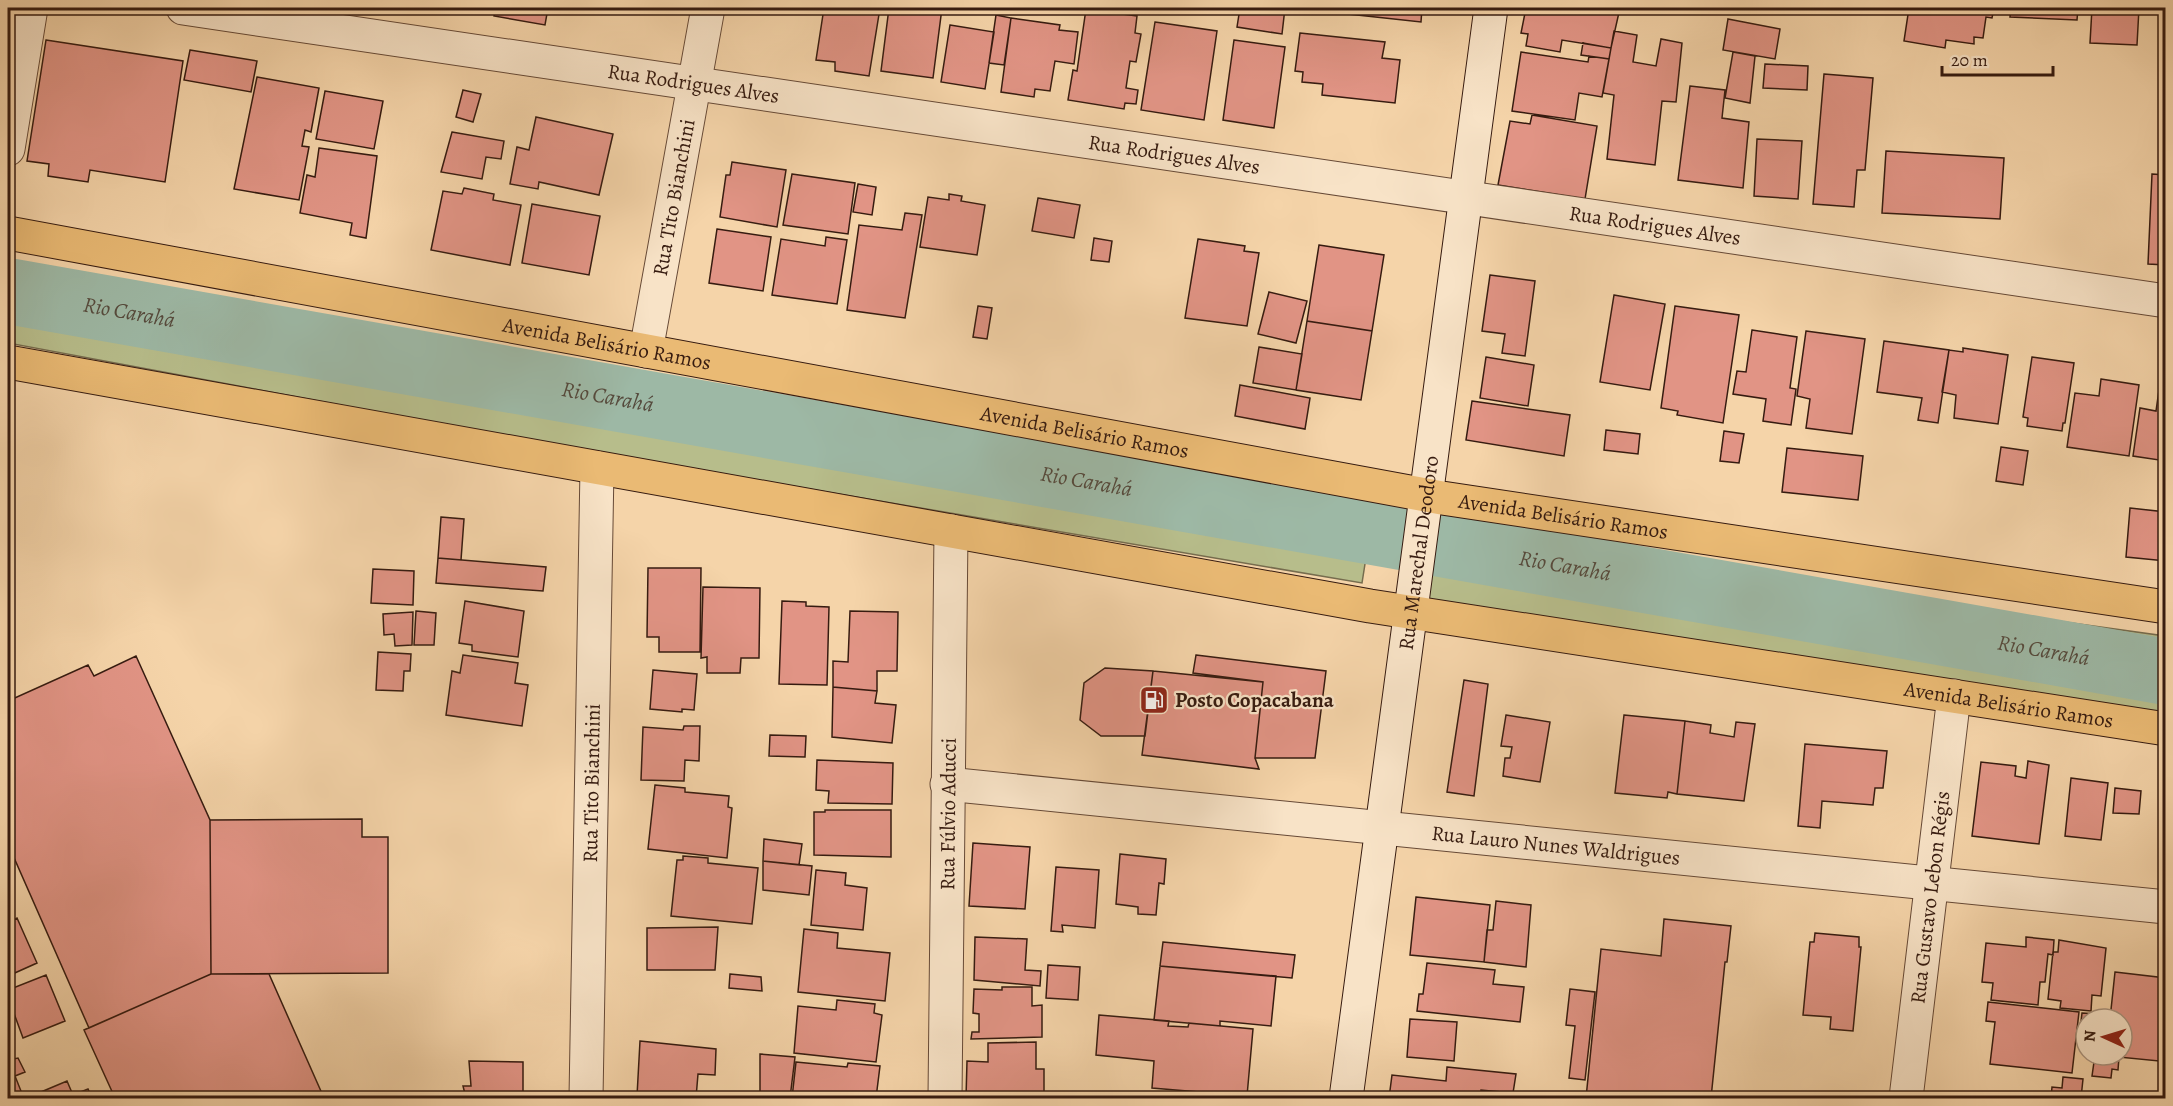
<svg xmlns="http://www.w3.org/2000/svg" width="2173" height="1106" viewBox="0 0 2173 1106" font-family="Alegreya,serif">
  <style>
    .green { fill: #b7bd8b; stroke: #766c4e; stroke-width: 1.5 }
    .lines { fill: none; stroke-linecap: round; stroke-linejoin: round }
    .river { stroke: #9db8a5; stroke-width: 66 }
    .building { fill: #e19485; stroke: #361b10; stroke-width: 1.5 }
    .street-casing { stroke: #664936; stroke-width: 35 }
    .secondary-casing { stroke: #361b10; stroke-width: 35 }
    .primary-casing { stroke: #361b10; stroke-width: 35 }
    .street { stroke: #f8e3c7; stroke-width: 33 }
    .secondary { stroke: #f8e3c7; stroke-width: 33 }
    .primary { stroke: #eaba74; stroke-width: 33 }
    .labels { text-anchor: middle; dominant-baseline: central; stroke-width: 4.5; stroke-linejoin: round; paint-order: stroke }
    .street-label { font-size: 21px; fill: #361b10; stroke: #f8e3c7 }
    .poi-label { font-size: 21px; font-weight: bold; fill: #361b10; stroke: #f8e3c7; text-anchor: start }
    .water-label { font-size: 22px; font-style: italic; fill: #554a3d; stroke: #f8e3c7 }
  </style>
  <rect width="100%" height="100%" fill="#f5d4a9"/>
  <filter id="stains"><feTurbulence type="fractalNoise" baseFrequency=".00333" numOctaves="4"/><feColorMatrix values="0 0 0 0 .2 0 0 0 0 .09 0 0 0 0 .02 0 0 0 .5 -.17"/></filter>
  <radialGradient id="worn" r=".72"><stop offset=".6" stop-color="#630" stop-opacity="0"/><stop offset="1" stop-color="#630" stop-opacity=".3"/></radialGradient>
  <!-- green -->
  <path class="green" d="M8 260 1373 513 1362 583 597 453 8 343Z
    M1423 527 1862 594 2165 636V713L1415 597Z"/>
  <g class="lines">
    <!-- river -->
    <path class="river" id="s1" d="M8 291 2166 672"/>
  </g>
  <!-- building -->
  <path class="building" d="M496 8H548L545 25 494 16Z
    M824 8H880L869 76 835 71V62L816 60Z
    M889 8H942L933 78 881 71Z
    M1240 8H1285L1282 34 1237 27Z
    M1339 8H1422L1421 22 1339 13Z
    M1526 8H1620L1611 48 1562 40 1560 52 1526 46 1528 34 1521 33Z
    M1909 8H1994L1992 18 1986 17 1983 38 1974 37V44L1946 40 1945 48 1904 41Z
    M2011 8H2078L2077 20 2010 17Z
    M2092 8H2139L2137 45 2090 43Z
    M1086 9 1137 16 1135 33 1141 34 1136 62 1130 61 1126 88 1138 90 1136 104 1125 103 1124 109 1068 100 1073 70 1077 71Z
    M996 15 1011 18 1004 65 989 63Z
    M1011 18 1060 25 1059 30 1078 32 1074 64 1055 61 1050 91 1035 89 1034 97 1001 92Z
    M1728 19 1780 29 1775 59 1723 50Z
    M1155 22 1217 31 1204 120 1141 110Z
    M950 25 994 32 985 89 941 82Z
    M1614 31 1637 35 1633 62 1656 66 1661 39 1682 43 1676 102 1662 101 1655 165 1607 159 1614 95 1603 93Z
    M1300 33 1385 42 1382 58 1400 60 1395 103 1322 95 1323 84 1302 82 1303 72 1295 71Z
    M46 40 183 61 165 182 90 170 88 182 48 176 49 164 27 161Z
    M1234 40 1285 47 1274 128 1223 120Z
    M1583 43 1611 48 1609 59 1581 55Z
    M190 50 257 61 251 92 184 80Z
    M1521 52 1588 62 1589 56 1609 59 1602 97 1579 93 1575 120 1512 111Z
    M1733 52 1755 56 1750 103 1725 98Z
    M1765 64 1808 66 1807 90 1763 88Z
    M1824 74 1873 78 1865 170H1857L1854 207 1813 204Z
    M257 77 319 88 311 132 305 130 302 146 309 147 299 200 234 189Z
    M1690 86 1725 90 1722 118 1749 122 1743 188 1678 180Z
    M463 90 481 94 473 122 456 117Z
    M325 91 383 101 374 149 316 139Z
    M1532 115 1597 126 1585 199 1498 185 1510 121 1530 124Z
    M536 117 613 134 599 195 539 182 538 189 510 184 517 147 529 150Z
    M2160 123H2166V154H2159Z
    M452 132 504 141 501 159 486 157 482 179 441 172Z
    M1757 139 1802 141 1798 199 1754 196Z
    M319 148 377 156 366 238 350 235 352 223 300 213 307 175 315 177Z
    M1886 151 2004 158 2000 219 1882 213Z
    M732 162 786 170 777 227 720 217 726 175H730Z
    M792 174 855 183 848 234 783 225Z
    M2152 174 2166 175V265L2148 264Z
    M858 184 876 187 872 215 853 212Z
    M464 188 494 194 493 200 521 205 510 265 431 250 443 191 462 194Z
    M949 194 962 196 961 201 985 205 977 255 920 247 928 197 949 200Z
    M1038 198 1080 205 1074 238 1032 231Z
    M532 204 600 216 589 275 522 263Z
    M905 213 922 215 905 318 847 310 859 225 902 230Z
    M717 229 771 237 763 291 709 283Z
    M826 237 847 240 837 304 772 295 781 239 825 246Z
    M1094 238 1112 241 1109 262 1091 260Z
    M1198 239 1245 246 1244 251 1259 253 1247 326 1185 318Z
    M1319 245 1384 255 1372 331 1307 321Z
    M1490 275 1535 281 1525 356 1502 353 1505 334 1482 331Z
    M1269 292 1307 301 1296 343 1258 334Z
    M1614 295 1665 304 1650 390 1600 382Z
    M978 306 992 308 987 339 973 337Z
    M1675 306 1739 315 1723 423 1677 415 1678 411 1661 408Z
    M1307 321 1372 331 1361 400 1296 390Z
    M1752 330 1797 337 1790 388 1796 389 1791 425 1763 421 1766 399 1733 394 1737 371 1746 372Z
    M1806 331 1865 339 1852 434 1806 428 1810 399 1797 396Z
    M1884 341 1949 350 1938 423 1918 420 1922 398 1877 392Z
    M1259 347 1302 354 1296 390 1253 383Z
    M1963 348 2008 355 1998 424 1954 418 1956 395 1942 392 1949 350 1963 352Z
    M1486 357 1534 365 1528 406 1480 398Z
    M2032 357 2074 363 2065 423H2063L2062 431 2027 426 2028 418 2023 417Z
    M2161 376 2166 377V446L2161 445 2159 460 2133 456 2140 408 2156 411Z
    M2101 379 2139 385 2129 456 2067 447 2075 393 2099 396Z
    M1240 385 1310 398 1305 429 1235 416Z
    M1472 401 1570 415 1564 456 1466 440Z
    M1606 430 1640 434 1638 454 1604 450Z
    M1724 431 1744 434 1739 463 1720 461Z
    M2001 447 2028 451 2023 485 1996 481Z
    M1787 448 1863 456 1858 500 1782 492Z
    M2130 508 2166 512V561L2126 557Z
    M441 517 464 519 461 560 438 558Z
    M438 558 546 567 543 591 436 583Z
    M648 568H701L700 652H659V637H647Z
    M373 569 414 571 413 605 371 603Z
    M703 587 760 588 759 658H741L740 673H707V657L701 658Z
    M465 601 524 611 518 657 472 651V645L459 643Z
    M782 601 806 602V606L829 607 827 685 779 684Z
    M416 611 436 613 434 645H414Z
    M850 611 898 612 897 671H877V691L833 687V661L848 662Z
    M413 612 412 645 395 646 394 634 384 635 383 614Z
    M378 652 411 654 410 671H404L403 691 376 690Z
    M463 655 518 663 515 683 528 685 522 726 446 715 452 671 460 673Z
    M1196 655 1326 671 1315 758H1255L1263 682 1193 673Z
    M136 656 210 820 211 974 89 1028 8 844V701L88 665 94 676Z
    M1105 668 1153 671 1145 736H1101L1080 720 1084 683Z
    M653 670 697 674 694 710 682 709V712L650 709Z
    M1153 671 1263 682 1255 758 1259 769 1142 755Z
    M1464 680 1488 684 1474 796 1447 792Z
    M833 687 877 691 875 703 896 705 892 743 832 737Z
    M1506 715 1550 722 1540 782 1503 776 1505 758H1510L1512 747 1501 746Z
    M1624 715 1685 721 1677 794 1668 792 1667 798 1615 793Z
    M1685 721 1711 725 1710 733 1734 737 1736 722 1755 724 1744 801 1677 794Z
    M684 726H700L699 761 685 760 684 781 641 780 643 727 683 730Z
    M770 735 806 736 805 757 769 756Z
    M1805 744 1887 751 1883 788H1875L1873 805 1822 801 1820 828 1798 826Z
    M817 760 893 763 892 804 828 803 829 791 816 790Z
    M2028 761 2049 765 2039 844 1972 836 1981 762 2016 766 2015 776 2026 778Z
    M2071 778 2108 783 2101 840 2065 836Z
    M655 785 685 788V792L729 796 728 807 732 808 727 858 648 849Z
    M2115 788 2141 791 2139 814 2113 813Z
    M825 810H891V857L814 855V812H825Z
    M362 819V837H388V973L211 974 210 820Z
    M764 839 802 844 799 865 763 861Z
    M973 843 1030 847 1025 909 969 906Z
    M1120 854 1166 859 1164 884 1159 883 1156 915 1138 914V907L1116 904Z
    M683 856 708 858V863L758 868 752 924 671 916 677 860H683Z
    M763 861 812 866 809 895 763 890Z
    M1056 867 1099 870 1095 928 1062 925 1063 932 1051 931Z
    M816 870 846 873 845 885 867 888 863 930 811 925Z
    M1416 897 1490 905 1484 962 1410 955Z
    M1496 901 1531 905 1526 967 1484 962 1487 930H1493Z
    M17 918 37 963 8 976V923Z
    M1664 919 1731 926 1727 962H1725L1711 1098H1586L1601 949 1661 956Z
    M718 927 715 970H647V928Z
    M804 929 838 933 837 948 890 953 885 1001 798 992Z
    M1815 933 1859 937V947H1861L1853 1031 1830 1029 1831 1017 1803 1015 1810 942H1814Z
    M975 937 1027 939 1025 970 1041 971 1040 986 974 980Z
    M2026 937 2054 940 2053 955 2048 954 2045 982H2040L2038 1005 1991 1000 1993 983 1982 982 1986 943 2026 947Z
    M2059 940 2106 948 2101 996 2092 995 2091 1011 2060 1008 2061 1001 2048 999 2053 952H2058Z
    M1163 942 1295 955 1292 978 1160 966Z
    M1427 963 1495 970 1493 984 1524 987 1520 1022 1417 1011 1419 994H1423Z
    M1048 965 1080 967 1078 1000 1046 998Z
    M1160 966 1276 976 1271 1026 1220 1021V1026L1154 1020Z
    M2115 972 2166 978 2159 1061 2119 1057 2118 1070 2112 1069 2111 1078 2092 1076 2095 1055H2122V1019H2110Z
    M211 974H269L324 1098H115L84 1030Z
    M730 974 761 977 762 991 729 988Z
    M46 975 65 1021 23 1038 8 997V990Z
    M1002 987H1032V1006L1042 1005V1037L971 1039 972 1032H979V1014L973 1013 974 989 1002 990Z
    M1570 989 1595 992 1585 1080 1569 1078 1575 1026 1566 1025Z
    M837 1000 875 1004 874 1013 882 1015 876 1062 794 1053 798 1006 836 1010Z
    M1988 1002 2079 1012 2072 1073 1990 1064 1995 1022 1986 1021Z
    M2082 1013 2097 1014V1019H2086V1040L2079 1039Z
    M1099 1015 1169 1021 1168 1026 1188 1027 1189 1023 1253 1029 1247 1096 1152 1088 1154 1061 1096 1055Z
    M1410 1019 1457 1022 1454 1061 1407 1057Z
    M640 1041 716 1049 715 1075 698 1074 696 1098 637 1096Z
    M1036 1042V1069H1044V1098H966L967 1061 988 1062V1043Z
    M760 1054 795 1057 790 1098H760Z
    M18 1058 25 1072 15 1076 21 1091 8 1097V1060Z
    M469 1061 523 1062V1098H466L463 1086H471Z
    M796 1062 847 1067 848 1063 880 1066 876 1098H792Z
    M1447 1067 1516 1074 1513 1093 1481 1090 1480 1098H1389L1392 1075 1446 1081Z
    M2063 1077 2083 1079 2081 1098H2051L2052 1087 2062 1088Z
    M67 1081 73 1095 88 1089 92 1098H44L41 1092Z
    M1075 1094 1114 1097V1098H1075Z
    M1121 1094 1161 1097 1160 1098H1121Z"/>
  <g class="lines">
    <!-- street casing -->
    <g class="street-casing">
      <g id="street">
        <path id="s2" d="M183 8 2166 301"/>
        <path d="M8 149 31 8"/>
        <path id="s3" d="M646 351 708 8"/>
        <path id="s4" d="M947 784 2166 907"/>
        <path id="s5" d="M586 1098 597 468"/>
        <path id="s6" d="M945 1098 951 531"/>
        <path id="s7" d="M1906 1098 1954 696"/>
      </g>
    </g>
    <!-- secondary casing -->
    <g class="secondary-casing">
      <g id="secondary">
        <path id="s8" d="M1346 1098 1491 8"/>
      </g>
    </g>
    <!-- primary casing -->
    <g class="primary-casing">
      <g id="primary">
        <path id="s9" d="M8 233 1442 498 2166 607"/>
        <path id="s10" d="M8 362 1370 606 2166 729"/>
      </g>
    </g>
    <!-- street -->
    <use href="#street" class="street"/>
    <!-- secondary -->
    <use href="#secondary" class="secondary"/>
    <!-- primary -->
    <use href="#primary" class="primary"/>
  </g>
  <!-- icons -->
  <defs>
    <g id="fuel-square" transform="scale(1.5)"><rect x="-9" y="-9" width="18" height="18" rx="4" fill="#8f2418" stroke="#f8e3c7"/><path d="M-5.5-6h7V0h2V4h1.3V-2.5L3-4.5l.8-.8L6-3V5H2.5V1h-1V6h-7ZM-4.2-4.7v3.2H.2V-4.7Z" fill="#fff"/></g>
  </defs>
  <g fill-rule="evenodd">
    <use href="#fuel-square" x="1154" y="700"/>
  </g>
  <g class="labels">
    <!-- street labels -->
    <g class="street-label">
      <text stroke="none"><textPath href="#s2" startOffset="516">Rua Rodrigues Alves</textPath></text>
      <text stroke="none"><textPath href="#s2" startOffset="1002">Rua Rodrigues Alves</textPath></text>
      <text stroke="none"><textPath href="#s3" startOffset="156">Rua Tito Bianchini</textPath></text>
      <text stroke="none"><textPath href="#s2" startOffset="1488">Rua Rodrigues Alves</textPath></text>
      <text stroke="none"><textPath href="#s9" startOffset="609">Avenida Belisário Ramos</textPath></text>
      <text stroke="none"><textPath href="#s9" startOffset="1095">Avenida Belisário Ramos</textPath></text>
      <text stroke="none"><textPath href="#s9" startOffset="1581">Avenida Belisário Ramos</textPath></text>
      <text stroke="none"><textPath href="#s8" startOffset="550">Rua Marechal Deodoro</textPath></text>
      <text stroke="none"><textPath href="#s10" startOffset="2030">Avenida Belisário Ramos</textPath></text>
      <text stroke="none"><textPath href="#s5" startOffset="315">Rua Tito Bianchini</textPath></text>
      <text stroke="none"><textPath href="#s6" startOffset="284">Rua Fúlvio Aducci</textPath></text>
      <text stroke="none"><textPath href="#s4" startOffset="612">Rua Lauro Nunes Waldrigues</textPath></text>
      <text stroke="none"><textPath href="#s7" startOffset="202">Rua Gustavo Lebon Régis</textPath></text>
    </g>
    <!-- poi labels -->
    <g class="poi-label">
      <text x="1175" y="700">Posto Copacabana</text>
    </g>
    <!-- water labels -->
    <g class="water-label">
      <text stroke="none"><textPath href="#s1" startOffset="123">Rio Carahá</textPath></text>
      <text stroke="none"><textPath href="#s1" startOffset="609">Rio Carahá</textPath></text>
      <text stroke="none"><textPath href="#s1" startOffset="1095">Rio Carahá</textPath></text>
      <text stroke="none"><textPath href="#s1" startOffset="1581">Rio Carahá</textPath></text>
      <text stroke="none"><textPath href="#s1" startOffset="2067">Rio Carahá</textPath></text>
    </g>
  </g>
  <!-- margin -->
  <rect width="2173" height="1106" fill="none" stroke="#f5d4a9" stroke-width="30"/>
  <rect x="9" y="9" width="2155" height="1088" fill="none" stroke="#361b10" stroke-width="3"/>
  <rect x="15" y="15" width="2143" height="1076" fill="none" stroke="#361b10" stroke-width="1.5"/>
  <!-- north arrow -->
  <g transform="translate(2104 1037) rotate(274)"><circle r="28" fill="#f8e3c7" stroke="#aa937e" stroke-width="1.5"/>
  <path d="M0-4.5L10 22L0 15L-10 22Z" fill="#8f2418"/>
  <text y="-9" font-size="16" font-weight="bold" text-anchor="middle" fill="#361b10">N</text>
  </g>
  <!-- scale -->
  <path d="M1942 66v9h111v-9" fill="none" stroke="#361b10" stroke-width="3"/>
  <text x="1951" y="66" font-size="18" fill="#361b10" stroke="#f8e3c7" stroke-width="4.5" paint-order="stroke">20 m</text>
  <rect width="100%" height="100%" filter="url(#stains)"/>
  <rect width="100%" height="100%" fill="url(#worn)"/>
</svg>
